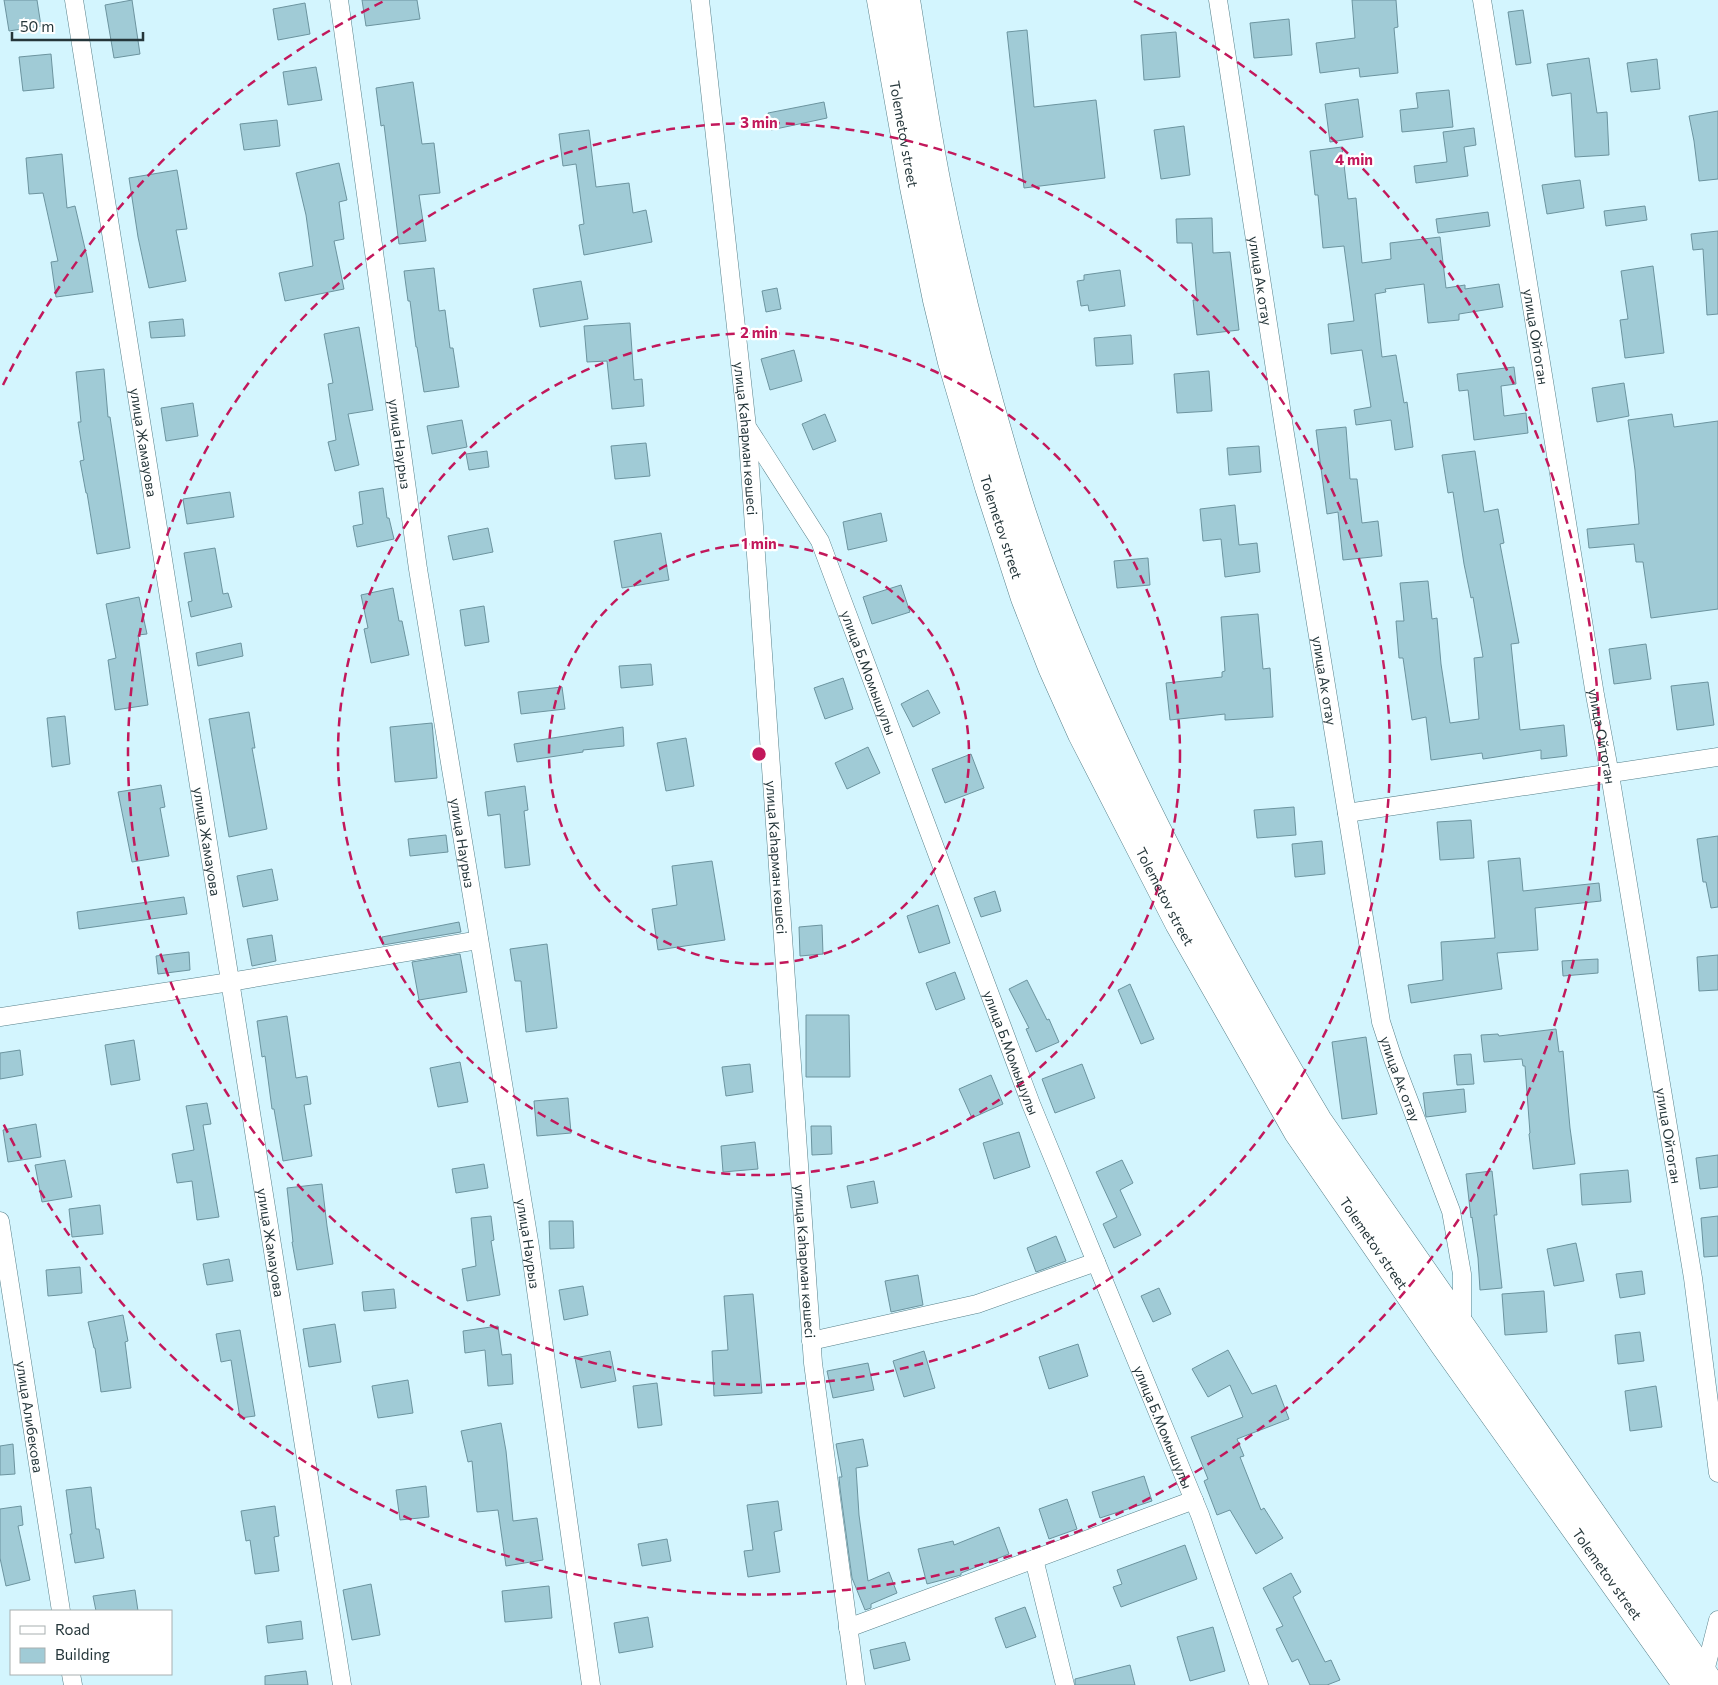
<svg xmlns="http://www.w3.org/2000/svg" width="1718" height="1685" viewBox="0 0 1718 1685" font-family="Commissioner,sans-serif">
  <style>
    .building { fill: #a0cbd6; stroke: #6c949f }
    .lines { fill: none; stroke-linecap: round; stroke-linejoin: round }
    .street-casing { stroke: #57808a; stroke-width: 19 }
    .primary-casing { stroke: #57808a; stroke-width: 29 }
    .street { stroke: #fff; stroke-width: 18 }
    .primary { stroke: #fff; stroke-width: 28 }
    .ring { fill: none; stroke: #c2185b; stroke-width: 2.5; stroke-dasharray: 9 6 }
    .labels { text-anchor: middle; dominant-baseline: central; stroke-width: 4.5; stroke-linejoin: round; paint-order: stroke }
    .street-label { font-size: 14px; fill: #25363a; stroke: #fff }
    .centre { fill: #c2185b; stroke: #fff; stroke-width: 2.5 }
    .ring-label { font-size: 15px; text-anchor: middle; font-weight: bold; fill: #c2185b; stroke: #fff; stroke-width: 4.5; stroke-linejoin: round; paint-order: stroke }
  </style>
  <rect width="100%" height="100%" fill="#d3f5fe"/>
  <!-- building -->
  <path class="building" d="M4 0H37L41 26 9 31Z
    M132 0 140 54 114 58 105 5Z
    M362 0H417L420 19 366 26Z
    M1352 0H1396L1398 27 1394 28 1398 73 1360 77 1359 68 1320 73 1316 43 1355 38Z
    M305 3 310 34 278 40 273 9Z
    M1523 10 1531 63 1516 65 1508 12Z
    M1289 19 1292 55 1254 58 1250 23Z
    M1027 30 1034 107 1096 100 1105 178 1024 188 1007 32Z
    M1176 32 1180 77 1144 80 1141 35Z
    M51 54 54 88 23 91 19 57Z
    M1589 58 1597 113 1607 112 1609 155 1575 157 1571 93 1552 96 1547 64Z
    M1657 59 1660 89 1631 92 1627 63Z
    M316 67 322 100 288 105 283 72Z
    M413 82 422 144 434 143 440 193 419 195 426 241 399 244 384 125 381 126 376 88Z
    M1449 90 1453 127 1402 132 1400 110 1418 108 1416 93Z
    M1358 99 1363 137 1330 142 1325 104Z
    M824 102 827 118 771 130 768 113Z
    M1718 111V179L1699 181 1694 141 1689 116Z
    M277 120 280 146 244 150 240 124Z
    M1184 126 1190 175 1161 179 1154 130Z
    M1474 128 1476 145 1464 147 1468 176 1416 183 1414 166 1447 162 1443 132Z
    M589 130 596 187 629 183 633 213 646 210 652 242 584 255 579 225 584 224 576 164 563 166 559 134Z
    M1342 147 1348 199 1356 198 1362 263 1391 259 1390 243 1440 237 1446 288 1465 285V289L1499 284 1503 307 1459 314V320L1428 323 1424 284 1385 289 1386 292 1375 294 1382 357 1396 355 1404 403 1407 402 1413 447 1395 450 1391 420 1356 425 1354 410 1371 407 1362 350 1331 354 1328 324 1354 321 1344 246 1323 248 1318 195H1315L1310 151Z
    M62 154 67 208 75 206 87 257 93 292 56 297 51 262 58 261 43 193 29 194 26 158Z
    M339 163 347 200 339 202 344 239 334 241 344 289 285 301 279 273 313 266 306 215 296 173Z
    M177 170 187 229 176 230 186 281 149 288 138 237 129 178Z
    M1580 180 1584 208 1547 214 1542 185Z
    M1645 206 1647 220 1606 226 1604 211Z
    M1488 212 1490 226 1438 233 1436 219Z
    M1212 218 1213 253 1230 252 1239 330 1197 335 1193 300H1197L1192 243H1177L1176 219Z
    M1718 231V314L1707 315 1703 249 1693 250 1691 234Z
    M1653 266 1664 353 1625 358 1620 320 1628 319 1621 271Z
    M434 268 439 311 445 310 450 348H453L459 387 424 392 417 347H416L410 301H408L404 271Z
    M1120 270 1125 306 1089 311 1088 305 1081 306 1077 281 1084 280V275Z
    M581 281 588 319 540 327 533 289Z
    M777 288 781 309 766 312 762 291Z
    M183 319 185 336 151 338 149 322Z
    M630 323 634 380 642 379 644 406 612 409 607 361 587 362 584 326Z
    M359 327 373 410 348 414 359 465 335 471 328 442 336 440 328 384 333 383 324 334Z
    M1131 335 1133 364 1096 366 1094 338Z
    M794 350 802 381 770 390 761 359Z
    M1514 367 1516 384 1501 386 1504 416 1526 413 1528 433 1474 440 1468 390 1459 391 1457 374Z
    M104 369 108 417H110L130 548 97 554 87 493H86L80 461 84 460 78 422H81L76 372Z
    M1209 371 1212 411 1177 413 1174 374Z
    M1624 383 1629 416 1597 422 1592 388Z
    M193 403 198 436 166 441 161 408Z
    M825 414 836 441 813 450 802 424Z
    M1672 414 1674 427 1718 421V609L1651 618 1643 562H1636L1634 544 1589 548 1587 529 1639 524 1635 470 1628 420Z
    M462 420 467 447 432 454 427 426Z
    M1346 427 1350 479H1357L1362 523 1378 521 1382 556 1343 560 1338 512 1327 514 1316 430Z
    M646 443 650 476 615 479 611 446Z
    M1259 446 1261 472 1229 475 1227 448Z
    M487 451 489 467 469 470 466 454Z
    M1475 451 1484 512 1498 509 1504 543 1500 544 1519 643 1511 644 1520 730 1564 725 1567 756 1541 759V750L1483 759 1482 753 1431 760 1426 717 1412 720 1403 658H1399L1396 621H1404L1400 583 1428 581 1432 619 1437 618 1441 664 1450 723 1479 719 1474 658 1483 657 1473 597 1471 598 1464 564 1453 492 1448 493 1442 455Z
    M383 488 387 518H389L394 539 357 547 353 526 363 524 359 492Z
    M230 492 234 517 187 524 183 499Z
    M1235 505 1239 545 1257 543 1260 572 1225 577 1221 539 1203 541 1200 509Z
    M881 513 887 541 848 550 843 522Z
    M488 528 493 552 453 560 448 536Z
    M661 533 669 580 622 588 614 541Z
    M215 548 223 594 228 593 232 607 191 617 188 602 192 601 184 553Z
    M1148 558 1150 585 1117 588 1114 561Z
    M901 585 910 612 872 624 863 597Z
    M393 588 399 621H402L409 655 371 663 364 629 368 628 361 595Z
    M139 597 147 634 138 635 148 705 115 710 108 660 116 658 106 604Z
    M484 606 489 642 465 646 460 610Z
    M1258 614 1263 669 1270 668 1273 717 1225 720V714L1170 720 1166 683 1222 677V672L1225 671 1221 617Z
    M241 643 243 656 198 666 196 653Z
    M1646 644 1651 679 1614 684 1609 649Z
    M651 664 653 685 621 688 619 666Z
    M843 678 853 709 825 719 814 688Z
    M1708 682 1714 725 1677 730 1671 686Z
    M562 687 565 709 521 714 518 692Z
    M928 690 940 713 913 727 901 704Z
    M249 712 255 748H252L267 829 229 837 209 719Z
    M65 716 70 764 52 767 47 718Z
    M432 723 437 778 395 782 390 727Z
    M623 727 624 746 583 750V752L517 762 514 744Z
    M686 738 694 786 666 791 657 743Z
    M868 747 880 773 847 789 835 763Z
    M971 754 984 788 945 803 932 769Z
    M161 785 165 807 160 808 169 856 132 862 118 792Z
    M525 786 528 810 524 811 530 865 505 868 500 814 488 816 485 792Z
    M1294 807 1296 835 1257 838 1254 810Z
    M1471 820 1474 858 1440 860 1437 822Z
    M446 835 448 852 410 856 408 839Z
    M1718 836V907L1711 908 1706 882H1703L1697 839Z
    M1322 841 1325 874 1295 877 1292 844Z
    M1520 858 1523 891 1599 883 1601 901 1535 908 1538 950 1497 953 1502 989 1411 1003 1408 985 1443 980 1441 942 1495 938 1488 861Z
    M712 861 725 940 658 950 652 909 677 905 672 866Z
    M272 869 278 900 243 907 237 876Z
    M995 891 1001 911 981 917 974 898Z
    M184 897 187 914 79 929 77 912Z
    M938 905 950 943 919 953 907 916Z
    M459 922 461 932 383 945 382 937Z
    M822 925 823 954 800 956 799 927Z
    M272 935 276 961 252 966 247 939Z
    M547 944 557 1028 526 1032 521 981H515L510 949Z
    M189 952 190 970 158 974 156 956Z
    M460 954 467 992 419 1000 412 962Z
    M1718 955V990L1699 991 1697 957Z
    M1598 959V973L1563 976 1562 961Z
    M955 972 965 999 936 1010 926 983Z
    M1027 980 1047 1020 1049 1019 1059 1042 1036 1052 1026 1029 1029 1028 1009 989Z
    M1130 984 1154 1039 1141 1044 1118 990Z
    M806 1015H849L850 1077H806Z
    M287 1016 296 1078 307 1076 311 1104 304 1105 312 1156 283 1161 274 1109H272L265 1056 262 1057 257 1021Z
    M1556 1029 1559 1052 1563 1051 1570 1128 1575 1164 1533 1169 1529 1134 1530 1133 1525 1066H1523L1522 1059 1484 1062 1481 1035 1498 1034 1499 1036Z
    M1366 1037 1377 1114 1342 1119 1332 1042Z
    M134 1040 140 1080 111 1085 105 1045Z
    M20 1050 23 1075 0 1079V1053Z
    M1471 1054 1474 1084 1457 1085 1454 1055Z
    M460 1062 468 1102 438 1107 430 1068Z
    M750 1064 753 1092 726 1096 722 1067Z
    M1082 1064 1095 1098 1055 1113 1042 1079Z
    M991 1075 1003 1104 972 1118 959 1089Z
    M1464 1089 1466 1112 1426 1117 1423 1093Z
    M568 1098 571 1133 537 1136 534 1101Z
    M207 1103 211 1124 203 1125 219 1217 197 1220 192 1181 177 1183 172 1154 194 1150 186 1106Z
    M36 1124 41 1157 8 1162 3 1130Z
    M811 1126H831L832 1154 812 1155Z
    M1019 1132 1030 1167 994 1179 983 1143Z
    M755 1142 758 1169 723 1172 721 1146Z
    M1718 1155V1187L1700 1189 1696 1158Z
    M65 1160 72 1197 42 1202 35 1165Z
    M1122 1160 1133 1183 1120 1190 1141 1235 1114 1248 1103 1224 1117 1217 1096 1172Z
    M484 1164 488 1188 456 1193 452 1169Z
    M1628 1170 1631 1202 1582 1205 1580 1174Z
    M1492 1171 1497 1215H1494L1502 1288 1480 1290 1478 1258 1472 1217 1471 1218 1466 1174Z
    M874 1181 878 1203 851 1208 847 1186Z
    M322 1184 327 1226 333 1264 297 1270 292 1242H293L287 1188Z
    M100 1205 103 1234 72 1237 69 1209Z
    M491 1216 494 1240 491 1241 500 1295 467 1301 462 1269 476 1266 471 1218Z
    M1718 1216V1256L1704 1257 1701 1218Z
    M549 1221H573L574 1248 550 1249Z
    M1056 1236 1066 1261 1036 1272 1027 1248Z
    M1576 1243 1584 1281 1554 1286 1547 1249Z
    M229 1259 233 1281 207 1285 203 1264Z
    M80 1267 82 1293 48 1296 46 1270Z
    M1642 1271 1645 1294 1620 1298 1616 1274Z
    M918 1275 923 1305 891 1312 885 1281Z
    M583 1286 588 1315 564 1320 559 1290Z
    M1159 1288 1171 1314 1153 1322 1141 1296Z
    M394 1289 396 1308 364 1311 362 1292Z
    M1544 1291 1547 1332 1505 1335 1502 1294Z
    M753 1294 762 1393 714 1396 712 1351 728 1350 724 1296Z
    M123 1315 128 1341 125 1342 131 1388 101 1392 95 1348H94L88 1322Z
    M335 1324 341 1362 309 1367 303 1329Z
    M498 1326 502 1355 511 1354 513 1384 488 1386 485 1350 465 1353 463 1331Z
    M240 1330 255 1416 240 1418 231 1360 221 1362 216 1334Z
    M1640 1332 1644 1361 1618 1364 1615 1335Z
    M1078 1344 1088 1376 1049 1389 1039 1357Z
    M1228 1350 1252 1394 1276 1385 1289 1419 1237 1439 1244 1456 1240 1457 1261 1510 1264 1508 1283 1538 1256 1554 1230 1510 1217 1515 1204 1481 1208 1479 1191 1437 1243 1417 1230 1385 1208 1397 1192 1369Z
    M610 1351 616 1381 581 1388 575 1358Z
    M924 1351 935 1388 904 1397 893 1361Z
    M868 1363 874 1390 833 1398 827 1371Z
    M408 1380 413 1413 378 1418 372 1386Z
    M657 1383 662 1425 638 1428 633 1386Z
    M1656 1386 1662 1427 1630 1431 1625 1391Z
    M501 1423 506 1451 513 1521 537 1518 543 1560 506 1566 498 1510 477 1512 472 1461 468 1462 461 1431Z
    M863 1439 868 1466 856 1468 859 1515 868 1581 889 1572 897 1593 871 1604V1608L865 1610 852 1578 840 1488 839 1477H842L836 1444Z
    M13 1444 15 1474 0 1475V1446Z
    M1144 1476 1152 1501 1100 1518 1092 1492Z
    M426 1486 429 1517 400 1520 396 1490Z
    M91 1487 96 1529H99L104 1558 75 1563 70 1534H72L66 1490Z
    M1067 1499 1077 1529 1049 1539 1039 1509Z
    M778 1501 782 1530 774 1532 780 1572 748 1577 744 1551 753 1550 747 1505Z
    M21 1506 23 1525 18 1526 30 1580 6 1586 0 1558V1509Z
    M275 1506 279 1536 274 1537 279 1571 255 1574 250 1540 246 1541 241 1511Z
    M999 1527 1009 1554 961 1573V1575L927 1584 918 1549 953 1541 954 1545Z
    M667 1539 671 1561 642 1566 638 1544Z
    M1185 1545 1197 1579 1121 1607 1113 1587 1122 1584 1117 1570Z
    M1291 1573 1301 1592 1293 1597 1325 1662 1331 1660 1340 1680 1327 1685H1310L1298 1659 1292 1662 1276 1629 1283 1626 1263 1588Z
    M371 1584 380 1635 352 1640 343 1590Z
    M549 1586 552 1618 505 1622 502 1591Z
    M135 1590 138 1611H96L93 1596Z
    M1025 1607 1036 1637 1006 1648 995 1618Z
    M648 1617 653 1647 619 1653 614 1623Z
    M301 1621 303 1639 268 1643 266 1626Z
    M1213 1627 1225 1671 1190 1681 1177 1637Z
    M905 1642 910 1660 874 1669 870 1650Z
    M1130 1665 1135 1685H1075V1679Z
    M306 1671 308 1685H265V1676Z"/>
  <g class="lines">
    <!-- street casing -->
    <g class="street-casing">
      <g id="street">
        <path id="s1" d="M74 0 342 1685"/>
        <path id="s2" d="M339 0 418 569 530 1247 591 1685"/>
        <path id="s3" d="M700 0 747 427 813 1363 856 1685"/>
        <path id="s4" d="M1218 0 1285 434 1381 1022 1393 1059 1451 1211 1462 1274V1327"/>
        <path id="s5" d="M1482 0 1595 695 1610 775 1693 1278 1718 1473"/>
        <path id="s6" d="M749 430 820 541 1031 1104 1200 1515 1259 1685"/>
        <path d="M1347 813 1718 757"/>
        <path d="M0 1017 230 982 479 940"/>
        <path id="s7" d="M0 1221 61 1611"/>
        <path d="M811 1341 977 1304 1096 1262"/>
        <path d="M1034 1559 1065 1685"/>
        <path d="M848 1628 1194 1500"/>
        <path d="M71 1674 73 1685"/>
        <path d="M1704 1675 1718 1620"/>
      </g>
    </g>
    <!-- primary casing -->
    <g class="primary-casing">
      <g id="primary">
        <path id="s8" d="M881 0 914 187 937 300 952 362 989 487 1025 598 1052 667 1082 734 1179 923 1298 1132 1444 1344 1687 1685"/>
        <path d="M906 0C916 62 925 124 937 185 957 284 982 382 1011 478 1039 573 1078 664 1120 754 1179 880 1247 1002 1318 1121L1711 1685"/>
      </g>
    </g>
    <!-- street -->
    <use href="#street" class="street"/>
    <!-- primary -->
    <use href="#primary" class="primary"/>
  </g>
  <!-- distance rings -->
  <g class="ring">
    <circle cx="759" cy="754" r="210"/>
    <circle cx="759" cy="754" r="421"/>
    <circle cx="759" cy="754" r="631"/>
    <path d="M3 385A841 841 0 0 1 384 1M1134 1A841 841 0 1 1 3 1123"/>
  </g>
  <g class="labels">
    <!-- street labels -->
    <g class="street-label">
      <text stroke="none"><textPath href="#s8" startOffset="136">Tolemetov street</textPath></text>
      <text stroke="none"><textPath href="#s4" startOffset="284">улица Ак отау</textPath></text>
      <text stroke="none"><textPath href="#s5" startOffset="341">улица Ойтоган</textPath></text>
      <text stroke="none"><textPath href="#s3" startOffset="441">улица Каһарман көшесі</textPath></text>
      <text stroke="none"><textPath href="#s1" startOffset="448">улица Жамауова</textPath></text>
      <text stroke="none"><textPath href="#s2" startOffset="448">улица Наурыз</textPath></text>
      <text stroke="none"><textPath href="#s8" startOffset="541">Tolemetov street</textPath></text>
      <text stroke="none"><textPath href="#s6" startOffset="272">улица Б.Момышулы</textPath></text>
      <text stroke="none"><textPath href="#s4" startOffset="689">улица Ак отау</textPath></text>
      <text stroke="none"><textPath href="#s5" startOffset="746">улица Ойтоган</textPath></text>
      <text stroke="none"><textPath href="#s1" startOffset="852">улица Жамауова</textPath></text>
      <text stroke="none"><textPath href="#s2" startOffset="852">улица Наурыз</textPath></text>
      <text stroke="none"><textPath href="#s3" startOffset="861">улица Каһарман көшесі</textPath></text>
      <text stroke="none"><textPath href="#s8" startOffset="946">Tolemetov street</textPath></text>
      <text stroke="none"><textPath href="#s6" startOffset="678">улица Б.Момышулы</textPath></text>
      <text stroke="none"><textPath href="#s4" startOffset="1095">улица Ак отау</textPath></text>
      <text stroke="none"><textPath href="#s5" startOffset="1151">улица Ойтоган</textPath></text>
      <text stroke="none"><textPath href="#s1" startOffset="1258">улица Жамауова</textPath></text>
      <text stroke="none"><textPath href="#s2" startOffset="1258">улица Наурыз</textPath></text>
      <text stroke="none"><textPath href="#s8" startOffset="1351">Tolemetov street</textPath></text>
      <text stroke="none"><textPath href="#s3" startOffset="1266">улица Каһарман көшесі</textPath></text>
      <text stroke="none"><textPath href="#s7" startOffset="198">улица Алибекова</textPath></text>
      <text stroke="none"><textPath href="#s6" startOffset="1082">улица Б.Момышулы</textPath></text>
      <text stroke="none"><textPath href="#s8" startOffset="1756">Tolemetov street</textPath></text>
    </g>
  </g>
  <circle cx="759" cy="754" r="8" class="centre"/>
  <g class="ring-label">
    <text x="759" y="128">3 min</text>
    <text x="1354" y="165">4 min</text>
    <text x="759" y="338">2 min</text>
    <text x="759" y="549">1 min</text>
  </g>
  <!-- legend -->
  <rect x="10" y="1610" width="162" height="65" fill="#ffffff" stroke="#a8afb0"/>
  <rect x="20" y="1626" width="25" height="8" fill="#ffffff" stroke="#a8afb0"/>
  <text x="55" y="1635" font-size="15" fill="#25363a">Road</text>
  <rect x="20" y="1648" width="25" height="15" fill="#a0cbd6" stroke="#a8afb0"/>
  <text x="55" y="1660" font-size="15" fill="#25363a">Building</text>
  <!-- scale -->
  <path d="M12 32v8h131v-8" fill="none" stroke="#25363a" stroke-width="2.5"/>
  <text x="20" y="32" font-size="15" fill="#25363a" stroke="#ffffff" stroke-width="4" paint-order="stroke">50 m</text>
</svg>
